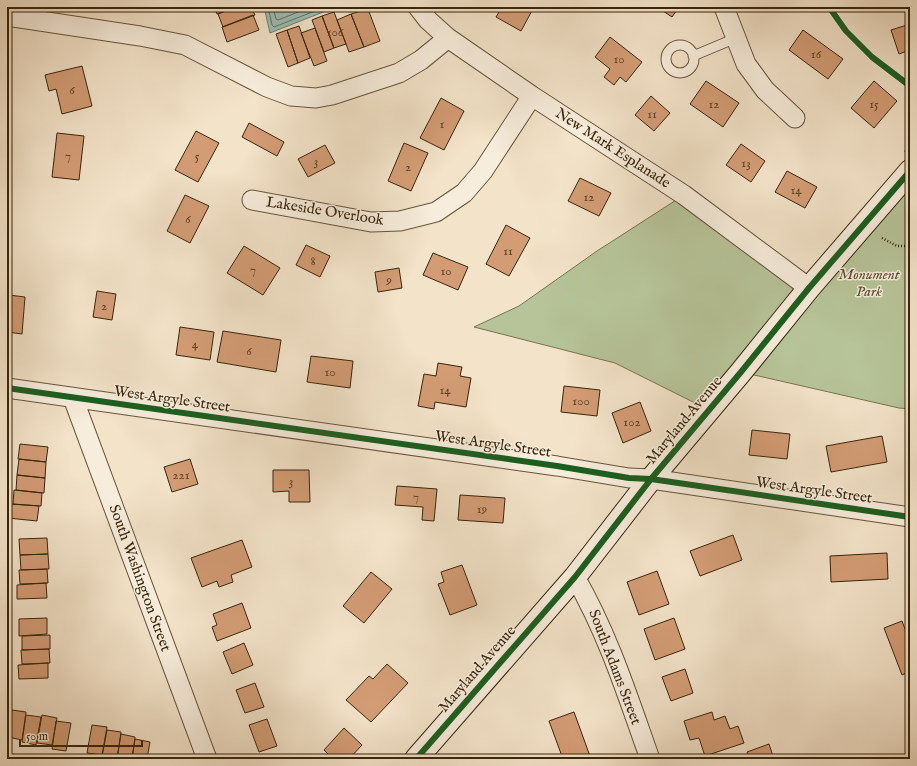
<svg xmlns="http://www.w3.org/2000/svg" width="917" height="766" viewBox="0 0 917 766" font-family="'IM FELL English',serif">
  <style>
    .green { fill: #b7c499; stroke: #787452 }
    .water { fill: #9bbeb6; stroke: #738172 }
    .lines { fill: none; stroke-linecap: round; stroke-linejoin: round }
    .shore { stroke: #6a7261; stroke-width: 1 }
    .building { fill: #d39c75; stroke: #38250c }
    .service-casing { stroke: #67543b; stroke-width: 11 }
    .minor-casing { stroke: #67543b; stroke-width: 21 }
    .secondary-casing { stroke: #38250c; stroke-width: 24 }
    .path { stroke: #38250c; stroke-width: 2.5; stroke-dasharray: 1 2; stroke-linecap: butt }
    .service { stroke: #f7eddc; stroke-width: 9 }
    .minor { stroke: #f7eddc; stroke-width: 19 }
    .secondary { stroke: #f7eddc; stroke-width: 22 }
    .cycleway-casing { stroke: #f7eddc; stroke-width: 8 }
    .cycleway { stroke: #1b5e20; stroke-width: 6 }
    .labels { text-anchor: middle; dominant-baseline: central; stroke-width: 3; stroke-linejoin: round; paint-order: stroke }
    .number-label { font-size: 13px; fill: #5f4326 }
    .street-label { font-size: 15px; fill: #38250c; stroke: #f7eddc }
    .park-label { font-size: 15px; font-style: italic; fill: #584d2f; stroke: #f7eddc }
  </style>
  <rect width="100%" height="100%" fill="#f3e3c9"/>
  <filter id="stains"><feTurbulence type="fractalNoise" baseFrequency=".005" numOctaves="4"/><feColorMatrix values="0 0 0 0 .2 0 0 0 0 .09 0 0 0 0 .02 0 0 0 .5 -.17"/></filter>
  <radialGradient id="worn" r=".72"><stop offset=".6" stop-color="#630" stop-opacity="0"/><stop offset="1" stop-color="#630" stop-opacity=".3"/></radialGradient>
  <!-- green -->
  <path class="green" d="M910 171V409L899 408 741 372 709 410 615 363 474 327 519 306 597 251 684 195 809 288Z"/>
  <!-- water -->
  <path class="water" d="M264 7H336L270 33Z"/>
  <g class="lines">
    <!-- shore -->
    <path class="shore" d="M268 7 272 25 274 27 325 7
      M273 7 276 19 278 20 311 7"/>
  </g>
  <!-- building -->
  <path class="building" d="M214 7H235L217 14Z
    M236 7H251L255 15 223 27 218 14Z
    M502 7H534L521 31 496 17Z
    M657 7H679L672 17Z
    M368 9 380 41 364 47 351 14Z
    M334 12 346 44 334 48 322 16Z
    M351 14 364 47 349 52 337 20Z
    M253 15 259 30 227 42 222 27Z
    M322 16 334 48 324 52 312 20Z
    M910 24V50L899 54 891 30Z
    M299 26 310 58 298 63 287 30Z
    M315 28 327 61 314 66 301 33Z
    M287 30 298 63 288 67 276 34Z
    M803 30 843 59 828 79 789 50Z
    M610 37 642 62 626 82 620 77 614 85 604 77 610 69 595 57Z
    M82 66 92 106 62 114 56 89 49 91 45 75Z
    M706 81 739 103 723 127 690 104Z
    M874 81 897 101 874 128 851 108Z
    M651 96 670 113 654 131 635 115Z
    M441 98 464 111 444 150 420 138Z
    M249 123 284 142 277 156 242 137Z
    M196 131 219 143 198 182 175 170Z
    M57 133 84 136 79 180 52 177Z
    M404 143 428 153 411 191 388 181Z
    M741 144 765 161 751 182 726 165Z
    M325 145 335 163 308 177 298 159Z
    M787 171 817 187 805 208 775 192Z
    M580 178 611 193 599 216 568 201Z
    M185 195 209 206 190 243 167 231Z
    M506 225 530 238 509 276 486 264Z
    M306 245 330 256 320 277 296 265Z
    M244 246 280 268 263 295 227 273Z
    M433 253 468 267 458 290 423 275Z
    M399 268 402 288 378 292 375 272Z
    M97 291 116 294 112 320 93 317Z
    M9 295 25 297 22 334 7 332V308Z
    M180 327 214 332 210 360 176 355Z
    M223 331 281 340 276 372 217 362Z
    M311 356 353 361 350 388 307 382Z
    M438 363 462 367 460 376 471 378 466 407 435 402 434 409 418 406 424 374 436 376Z
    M564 386 600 390 597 416 561 412Z
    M640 402 651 431 623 443 612 413Z
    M752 430 790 434 787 459 749 455Z
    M882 436 887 462 831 472 826 446Z
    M20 444 48 447 46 462 18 459Z
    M19 459 46 462 45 478 17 475Z
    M190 459 198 484 172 492 164 467Z
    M273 470H309L310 502H289V491L273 492Z
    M17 475 45 478 44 493 16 490Z
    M397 486 437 489 434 521 422 520 423 507 395 505Z
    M14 490 42 493 41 506 13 504Z
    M460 495 505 498 503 523 458 520Z
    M10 504 39 506 37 521 8 518Z
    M733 535 742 560 700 576 690 551Z
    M47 538 48 554 20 555 19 539Z
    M242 540 252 567 231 575 233 582 219 587 217 581 202 587 191 558Z
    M887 553 888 579 831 582 830 556Z
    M48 554 49 569 21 570 20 555Z
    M462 565 477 605 450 615 438 584 444 582 441 572Z
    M47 569 48 583 20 584 19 570Z
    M657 571 669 604 639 615 627 582Z
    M371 572 392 589 364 623 343 606Z
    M46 583 47 598 17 599V585Z
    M242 603 251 628 217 641 212 627 217 625 213 614Z
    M47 618V634L19 636V619Z
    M674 618 685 649 655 660 644 629Z
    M902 621 908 637 910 636V671L902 675 884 628Z
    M50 635V649L22 650V636Z
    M244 643 253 665 232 674 223 652Z
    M49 649 50 663 22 664 21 650Z
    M48 663V678L19 679 18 665Z
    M387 664 408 683 371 722 346 700 369 676 373 679Z
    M685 669 693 693 671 701 662 677Z
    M255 683 264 707 245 713 236 690Z
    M12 710 26 712 22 740 8 737Z
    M574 712 591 759H563L549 721Z
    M712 712 714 720 725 716 730 729 738 726 744 743 705 756 699 738 690 740 684 721Z
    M26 715 41 717 36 745 22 742Z
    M42 715 57 718 52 745 37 743Z
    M267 719 277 746 259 752 249 725Z
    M56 721 71 723 66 751 52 749Z
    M92 725 107 727 102 755 87 753Z
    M344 728 362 745 349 759H333L324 750Z
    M107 730 121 732 117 759 102 757Z
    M121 734 135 737 132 759H117Z
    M135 739 150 742 147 759H132Z
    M769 744 774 759H749L747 752Z"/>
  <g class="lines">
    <!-- service casing -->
    <g class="service-casing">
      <path id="service" d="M666 59a14 14 0 1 1 28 0a14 14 0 1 1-28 0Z
        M693 56 736 38"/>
    </g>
    <!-- minor casing -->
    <g class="minor-casing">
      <path id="minor" d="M418 7 428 20 448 38 532 96 684 195 809 288
        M724 7 746 64 765 90 795 118
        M7 16 140 36 185 45 267 87 291 96 316 98 332 95 399 73 421 60 448 38
        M252 200 371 222 400 221 436 212 464 193 483 171 532 96
        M7 388 557 466 629 478 651 479 910 517
        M73 398 207 759
        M575 577C608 634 628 697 650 759"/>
    </g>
    <!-- secondary casing -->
    <g class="secondary-casing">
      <path id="secondary" d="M416 759 575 577 651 479 741 372 809 288 910 171"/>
    </g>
    <!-- path -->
    <path class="path" d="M905 152 910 147
      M882 238 897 246H910"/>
    <!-- service -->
    <use href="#service" class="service"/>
    <!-- minor -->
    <use href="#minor" class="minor"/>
    <!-- secondary -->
    <use href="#secondary" class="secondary"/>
    <!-- cycleway casing -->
    <g class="cycleway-casing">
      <path id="cycleway" d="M829 7 846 31 872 57 910 86
        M7 388 557 466 629 478 651 479 910 517
        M416 759 575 577 651 479 741 372 809 288 910 171"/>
    </g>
    <!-- cycleway -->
    <use href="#cycleway" class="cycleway"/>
  </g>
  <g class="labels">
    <!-- number labels -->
    <g class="number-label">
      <text x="335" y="32">106</text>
      <text x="816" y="54">16</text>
      <text x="619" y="59">10</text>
      <text x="72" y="90">6</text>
      <text x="714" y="104">12</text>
      <text x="874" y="104">15</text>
      <text x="652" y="114">11</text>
      <text x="442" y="124">1</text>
      <text x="68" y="156">7</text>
      <text x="197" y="156">5</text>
      <text x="316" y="161">3</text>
      <text x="746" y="163">13</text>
      <text x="408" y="167">2</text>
      <text x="796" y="190">14</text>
      <text x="589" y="197">12</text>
      <text x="188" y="219">6</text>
      <text x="508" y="251">11</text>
      <text x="313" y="261">8</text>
      <text x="253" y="270">7</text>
      <text x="446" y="271">10</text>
      <text x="389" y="280">9</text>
      <text x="104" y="306">2</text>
      <text x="195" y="344">4</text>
      <text x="249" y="351">6</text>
      <text x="330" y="372">10</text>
      <text x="445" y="390">14</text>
      <text x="581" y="401">100</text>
      <text x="632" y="422">102</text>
      <text x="181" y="475">221</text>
      <text x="291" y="481">3</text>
      <text x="416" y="497">7</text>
      <text x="482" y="509">19</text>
    </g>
    <!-- street labels -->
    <g class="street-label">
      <text transform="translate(613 148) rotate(33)">New Mark Esplanade</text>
      <text transform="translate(325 211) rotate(9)">Lakeside Overlook</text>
      <text transform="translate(172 399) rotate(8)">West Argyle Street</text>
      <text transform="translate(684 420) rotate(-50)">Maryland Avenue</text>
      <text transform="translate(493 444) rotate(8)">West Argyle Street</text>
      <text transform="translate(814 490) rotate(8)">West Argyle Street</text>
      <text transform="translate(140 578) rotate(70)">South Washington Street</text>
      <text transform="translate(615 667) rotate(69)">South Adams Street</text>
      <text transform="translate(477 669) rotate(-49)">Maryland Avenue</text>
    </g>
    <!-- park labels -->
    <g class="park-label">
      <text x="869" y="274">Monument<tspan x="869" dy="17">Park</tspan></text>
    </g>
  </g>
  <!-- margin -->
  <rect width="917" height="766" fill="none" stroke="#f3e3c9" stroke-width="24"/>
  <rect x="8" y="8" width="901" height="750" fill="none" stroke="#38250c" stroke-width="2"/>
  <rect x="12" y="12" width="893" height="742" fill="none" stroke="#38250c"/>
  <!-- scale -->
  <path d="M20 740v6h122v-6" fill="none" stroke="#38250c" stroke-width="2"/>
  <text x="26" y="740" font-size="12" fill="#38250c" stroke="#f7eddc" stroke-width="3" paint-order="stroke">50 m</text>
  <rect width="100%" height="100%" filter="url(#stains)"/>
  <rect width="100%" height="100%" fill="url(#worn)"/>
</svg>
